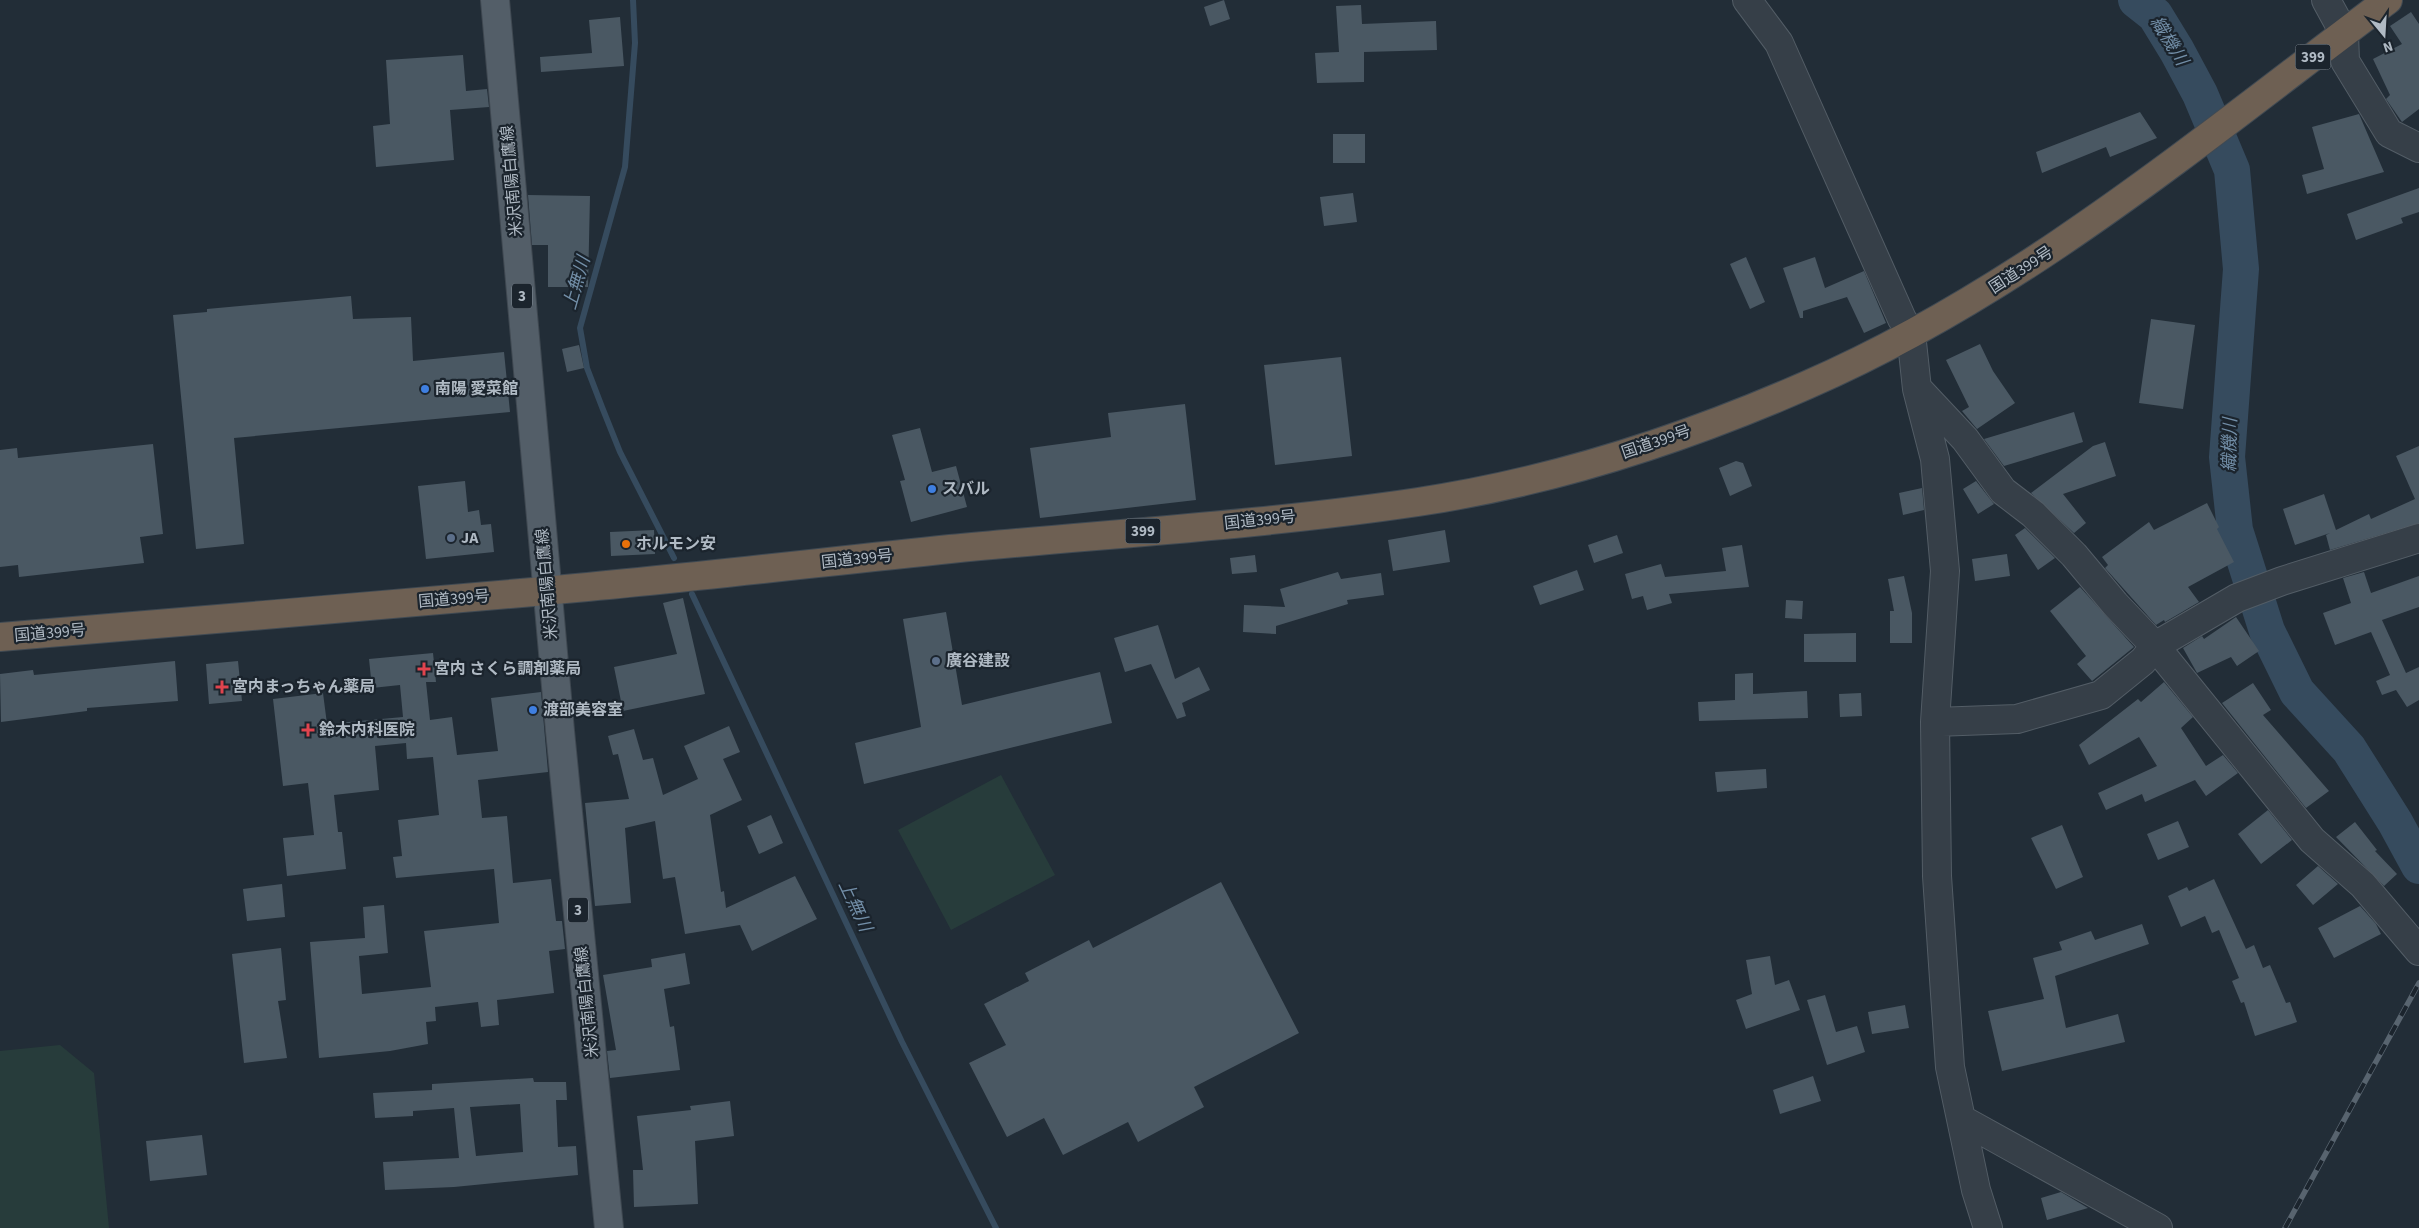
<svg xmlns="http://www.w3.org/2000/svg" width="2419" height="1228" viewBox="0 0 2419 1228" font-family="'Source Sans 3','Noto Sans JP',sans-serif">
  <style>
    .green { fill: #273c3b }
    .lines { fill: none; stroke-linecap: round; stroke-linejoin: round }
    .stream { stroke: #364b5e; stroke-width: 6 }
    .river { stroke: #364b5e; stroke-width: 36 }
    .building { fill: #4a5863; fill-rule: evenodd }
    .minor-casing { stroke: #535d66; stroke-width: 30 }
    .major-casing { stroke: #3f4851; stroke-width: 30 }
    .highway-casing { stroke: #404a53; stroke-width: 30 }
    .minor { stroke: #363f48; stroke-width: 28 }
    .major { stroke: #535e68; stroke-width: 28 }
    .highway { stroke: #6e6053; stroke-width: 28 }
    .rail-casing { stroke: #58646f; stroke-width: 5.5 }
    .rail { stroke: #1b242d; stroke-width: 4; stroke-dasharray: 11; stroke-linecap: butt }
    .shop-dot { fill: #3f7fe0; stroke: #1b242d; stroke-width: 2 }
    .service-dot { fill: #5c6f8a; stroke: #1b242d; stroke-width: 2 }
    .food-dot { fill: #e8710a; stroke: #1b242d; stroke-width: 2 }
    .health-dot { fill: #e0444e; stroke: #1b242d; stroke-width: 2 }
    .labels { text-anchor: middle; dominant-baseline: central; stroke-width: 4.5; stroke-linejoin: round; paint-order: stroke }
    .shield { fill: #1b242d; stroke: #838d97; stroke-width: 1 }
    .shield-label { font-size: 15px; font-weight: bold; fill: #b0bac4 }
    .street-label { font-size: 16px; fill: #b0bac4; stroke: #1b242d }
    .poi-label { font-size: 16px; font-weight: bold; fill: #b0bac4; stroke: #1b242d; text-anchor: start }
    .water-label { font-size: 18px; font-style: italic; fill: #728ea7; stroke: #1b242d }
  </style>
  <rect width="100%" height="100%" fill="#222d37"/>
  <!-- green -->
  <path class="green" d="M1001 775 1055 875 951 930 898 830Z
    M60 1045 94 1073 109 1228H0V1051Z"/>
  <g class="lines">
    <!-- stream -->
    <path class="stream" d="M633 0 635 43 625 167 580 328 587 368 602 407 620 452 674 558
      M692 594 902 1042 996 1228"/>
    <!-- river -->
    <path class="river" d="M2136 0 2155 15 2177 51 2200 94 2232 170 2241 269 2227 457 2235 530 2267 631 2297 692 2349 749 2395 822 2419 866"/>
  </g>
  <!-- building -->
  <path class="building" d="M1224 0 1230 19 1210 26 1204 7Z
    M1361 5 1362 24 1436 21 1437 50 1364 52V82L1317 83 1315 53 1339 52 1336 6Z
    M2411 12 2419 24V109L2402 122 2386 99 2390 95 2373 59 2402 44 2390 26Z
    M620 17 624 66 541 72 540 57 592 53 589 20Z
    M463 55 466 91 487 89 489 107 450 110 454 160 376 167 373 126 390 124 386 60Z
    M2140 112 2157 138 2110 157 2106 147 2042 173 2036 152Z
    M2359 114 2384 172 2307 194 2302 175 2324 169 2312 127Z
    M1333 134H1365V163H1333Z
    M2419 188V212L2401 218 2403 223 2356 240 2347 214Z
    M1353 193 1357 222 1324 226 1320 197Z
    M528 195 590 196 588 287H548V245H532Z
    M1746 257 1765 302 1750 309 1730 264Z
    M1815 257 1825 288 1864 271 1886 323 1864 333 1847 297 1803 311V318H1800L1783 268Z
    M351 296 353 319 411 317 413 361 504 352 510 412 234 438 244 544 196 549 173 315 207 312V309Z
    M2151 319 2195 325 2183 409 2139 403Z
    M1980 344 1993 371 2015 403 1977 429 1962 411 1969 407 1946 360Z
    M579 345 584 368 567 372 562 349Z
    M1341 357 1352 456 1275 465 1264 365Z
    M1185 404 1196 500 1040 518 1030 448 1111 437 1108 413Z
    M2074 412 2083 442 2004 466 1984 439Z
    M920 428 932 472 956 466 967 507 911 522 900 481 905 480 892 435Z
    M2105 442 2116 476 2063 494 2086 523 2074 533 2031 493 2093 446Z
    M153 444 163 534 140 537 144 563 19 577 18 565 0 567V450L17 448 18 458Z
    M2419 446V523L2330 550 2326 535 2330 533 2295 545 2283 509 2324 494 2336 530 2369 514 2371 519 2415 499 2396 456Z
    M1736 461 1743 463 1752 486 1730 496 1719 468Z
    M465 481 468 512 479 510 481 525 491 524 494 552 426 559 418 486Z
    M1976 481 1994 504 1978 514 1963 489Z
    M1922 488 1924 510 1903 515 1899 493Z
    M2207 503 2219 527 2217 529 2234 562 2188 587 2199 602 2165 622 2164 620 2156 625 2105 568 2108 565 2102 557 2149 522 2154 530Z
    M2025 528 2055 558 2038 570 2015 535Z
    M654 530 655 554 611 556 610 532Z
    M1445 530 1450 562 1393 571 1388 540Z
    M1617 535 1623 553 1594 563 1588 545Z
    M1742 545 1749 587 1669 594 1672 603 1647 610 1643 596 1632 599 1625 574 1661 564 1665 577 1726 571 1722 548Z
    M2007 554 2010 576 1975 581 1972 559Z
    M1255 555 1257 572 1232 574 1230 558Z
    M1577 570 1584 590 1540 605 1533 586Z
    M1338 572 1341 579 1381 573 1384 595 1347 600 1348 604 1276 626V634L1243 632 1244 605 1285 607 1280 589Z
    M2364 572 2371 593 2419 576V607L2382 620 2406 673 2419 667V700L2407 707 2396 690 2382 695 2376 681 2390 675 2371 632 2335 645 2323 613 2351 603 2343 578Z
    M1904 576 1912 613V643H1890V611H1894L1888 579Z
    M2080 587 2134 647 2092 681 2077 664 2086 656 2050 611Z
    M683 598 705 694 623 711 614 667 677 654 663 603Z
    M1786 600 1803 601 1802 619 1785 618Z
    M946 612 962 705 1100 672 1112 723 864 784 855 743 921 727 903 619Z
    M2236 617 2259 651 2237 666 2231 657 2197 673 2183 648 2202 636 2204 639Z
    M1158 625 1175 679 1199 667 1210 690 1182 703 1186 716 1177 719 1151 664 1125 672 1114 638Z
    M1856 633V662H1804V634Z
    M433 653 436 682H426L430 720 452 717 457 755 498 751 491 698 541 692 548 772 478 780 482 818 507 816 513 883 551 879 556 921H562L565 949 549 951 554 993 497 1000 499 1025 481 1027 478 1002 435 1007 436 1021 426 1022 428 1044 390 1051 319 1058 310 942 365 938 363 907 384 905 388 953 359 956 362 994 431 987 424 931 499 923 494 869 396 878 393 857 402 856 398 820 439 815 433 757 407 759 406 743 375 746 379 790 334 795 338 832H342L346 869 287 876 283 838 314 835 308 783 283 786 273 699 323 693 327 724 403 717 400 685 372 688 369 659Z
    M175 661 178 701 87 708V711L1 722 0 674 33 670 34 675Z
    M238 661 242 701 209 704 206 664Z
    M1753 673V694L1807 691 1808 718 1699 721 1698 702 1735 700V674Z
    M2164 682 2193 717 2181 728 2206 766 2223 755 2238 773 2206 796 2195 780 2145 802 2142 794 2106 810 2098 793 2157 766 2139 737 2089 765 2079 745 2138 699 2141 702Z
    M2253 683 2271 710 2263 715 2329 791 2306 808 2222 703Z
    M1861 693 1862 716 1840 717 1839 694Z
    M729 726 740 752 723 759 742 800 710 815 721 892 724 891 726 908 795 876 817 919 752 951 740 925 685 934 675 877 663 879 655 821 625 828 631 903 595 906 585 803 629 799 618 754 613 755 608 736 634 729 643 760 653 758 663 795 698 779 684 746Z
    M1766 769 1767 788 1717 792 1715 772Z
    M2268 810 2292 840 2261 864 2238 834Z
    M771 815 783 843 759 854 747 826Z
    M2178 821 2189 847 2158 860 2147 834Z
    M2355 822 2377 850 2375 851 2397 874 2384 886 2336 837Z
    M2062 825 2083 877 2056 889 2031 838Z
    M2318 866 2338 884 2313 905 2296 885Z
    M2214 879 2246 949 2254 945 2263 968 2270 965 2286 1003 2290 1002 2297 1022 2255 1036 2244 1002 2241 1003 2232 981 2239 978 2219 930 2212 933 2205 916 2181 927 2168 896 2187 887 2189 891Z
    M1221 882 1299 1033 1194 1087 1204 1107 1138 1142 1128 1122 1063 1155 1044 1118 1007 1137 969 1063 1006 1045 984 1004 1029 981 1025 973 1089 940 1093 948Z
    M282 884 285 917 247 921 243 889Z
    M2360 906 2376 924 2381 934 2334 958 2318 928Z
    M2142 924 2149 944 2055 976 2066 1028 2118 1014 2125 1042 2002 1071 1988 1011 2044 999 2033 958 2062 950 2059 942 2091 931 2095 940Z
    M281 948 286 1000 278 1001 287 1058 244 1063 232 954Z
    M685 953 690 984 664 989 670 1027 674 1026 680 1070 610 1078 607 1051 616 1050 603 975 652 967 651 959Z
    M1770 956 1775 985 1789 980 1800 1010 1746 1029 1736 1000 1752 994 1746 960Z
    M1825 995 1836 1032 1857 1026 1865 1052 1827 1065 1807 1000Z
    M1905 1005 1909 1028 1872 1034 1868 1012Z
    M1813 1076 1821 1101 1780 1114 1773 1090Z
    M533 1078 534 1082H566L567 1100H556L558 1147 576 1146 578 1175 454 1187 385 1190 383 1162 459 1158 454 1108 413 1111V1116L375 1118 373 1093 432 1090V1084ZM520 1104 523 1152 476 1156 470 1107Z
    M730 1101 734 1136 695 1141 698 1204 634 1207 633 1170H643L637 1116 691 1110 690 1106Z
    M202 1135 207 1175 150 1181 146 1141Z
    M2061 1192 2088 1208 2047 1220 2041 1198Z"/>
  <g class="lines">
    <!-- minor casing -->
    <g class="minor-casing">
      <path id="minor" d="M1747 0 1779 43 1902 319 1911 333 1917 389 1935 459 1945 571 1935 722 1937 876 1950 1067 1976 1190 1988 1228
        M2326 0 2344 33 2345 61 2389 133 2419 148
        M1919 390 1965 439 2003 491 2033 514 2074 555 2115 604 2155 646 2312 840 2363 885 2419 951
        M1935 722 2017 719 2101 695 2143 661 2155 646 2237 598 2282 581 2419 538
        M1961 1119 2158 1228"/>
    </g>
    <!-- major casing -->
    <g class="major-casing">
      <path id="major" d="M495 0 560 731 609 1228"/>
    </g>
    <!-- highway casing -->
    <g class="highway-casing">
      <path id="highway" d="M0 637C182 621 363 608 545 591 680 579 815 563 950 549 1105 534 1263 525 1418 502 1551 482 1684 439 1807 385 2021 292 2202 139 2388 0"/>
    </g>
    <!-- minor -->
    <use href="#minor" class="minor"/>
    <!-- major -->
    <use href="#major" class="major"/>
    <!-- highway -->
    <use href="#highway" class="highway"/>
    <!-- rail casing -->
    <g class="rail-casing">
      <path id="rail" d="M2285 1228 2419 983"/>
    </g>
    <!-- rail -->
    <use href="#rail" class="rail"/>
  </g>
  <!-- markers -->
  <g class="shop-dot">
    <circle cx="425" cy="389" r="5"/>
    <circle cx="932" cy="489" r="5"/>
    <circle cx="533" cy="710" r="5"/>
  </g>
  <g class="service-dot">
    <circle cx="451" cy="538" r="5"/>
    <circle cx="936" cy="661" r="5"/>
  </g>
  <circle class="food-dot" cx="626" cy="544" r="5"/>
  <g class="health-dot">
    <path d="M421.5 661.5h5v5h5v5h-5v5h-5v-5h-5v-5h5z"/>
    <path d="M219.5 679.5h5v5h5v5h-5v5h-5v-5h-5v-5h5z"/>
    <path d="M305.5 722.5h5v5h5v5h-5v5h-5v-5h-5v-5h5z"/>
  </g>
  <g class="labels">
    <!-- shield labels -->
    <g class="shield">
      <rect x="2295.5" y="44.5" width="35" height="25" rx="4"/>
      <rect x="512" y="283.5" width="20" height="25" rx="4"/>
      <rect x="1125.5" y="518.5" width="35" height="25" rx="4"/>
      <rect x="568" y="897.5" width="20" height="25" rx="4"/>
    </g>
    <g class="shield-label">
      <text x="2313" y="57">399</text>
      <text x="522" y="296">3</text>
      <text x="1143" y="531">399</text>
      <text x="578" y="910">3</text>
    </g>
    <!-- street labels -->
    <g class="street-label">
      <text transform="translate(512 181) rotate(-95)">米沢南陽白鷹線</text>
      <text transform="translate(2021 270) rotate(-33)">国道399号</text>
      <text transform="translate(1656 442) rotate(-19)">国道399号</text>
      <text transform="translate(1260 520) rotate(-6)">国道399号</text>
      <text transform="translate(857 559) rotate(-6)">国道399号</text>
      <text transform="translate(547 584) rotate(-95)">米沢南陽白鷹線</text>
      <text transform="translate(454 599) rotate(-5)">国道399号</text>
      <text transform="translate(50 633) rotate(-5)">国道399号</text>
      <text transform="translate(587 1002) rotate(-96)">米沢南陽白鷹線</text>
    </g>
    <!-- poi labels -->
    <g class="poi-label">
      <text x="435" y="389">南陽 愛菜館</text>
      <text x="942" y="489">スバル</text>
      <text x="461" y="538">JA</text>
      <text x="636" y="544">ホルモン安</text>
      <text x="946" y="661">廣谷建設</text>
      <text x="434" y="669">宮内 さくら調剤薬局</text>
      <text x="232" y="687">宮内まっちゃん薬局</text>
      <text x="543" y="710">渡部美容室</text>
      <text x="319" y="730">鈴木内科医院</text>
    </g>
    <!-- water labels -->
    <g class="water-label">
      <text transform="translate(2169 41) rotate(58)">織機川</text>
      <text transform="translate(577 283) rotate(-74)">上無川</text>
      <text transform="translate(2230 445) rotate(-89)">織機川</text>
      <text transform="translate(855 906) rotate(65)">上無川</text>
    </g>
  </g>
  <!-- north arrow -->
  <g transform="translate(2384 35) rotate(162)" stroke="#1b242d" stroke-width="4" paint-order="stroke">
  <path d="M0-4L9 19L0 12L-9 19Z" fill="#b0bac4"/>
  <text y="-8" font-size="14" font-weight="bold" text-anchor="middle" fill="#b0bac4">N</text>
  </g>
</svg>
